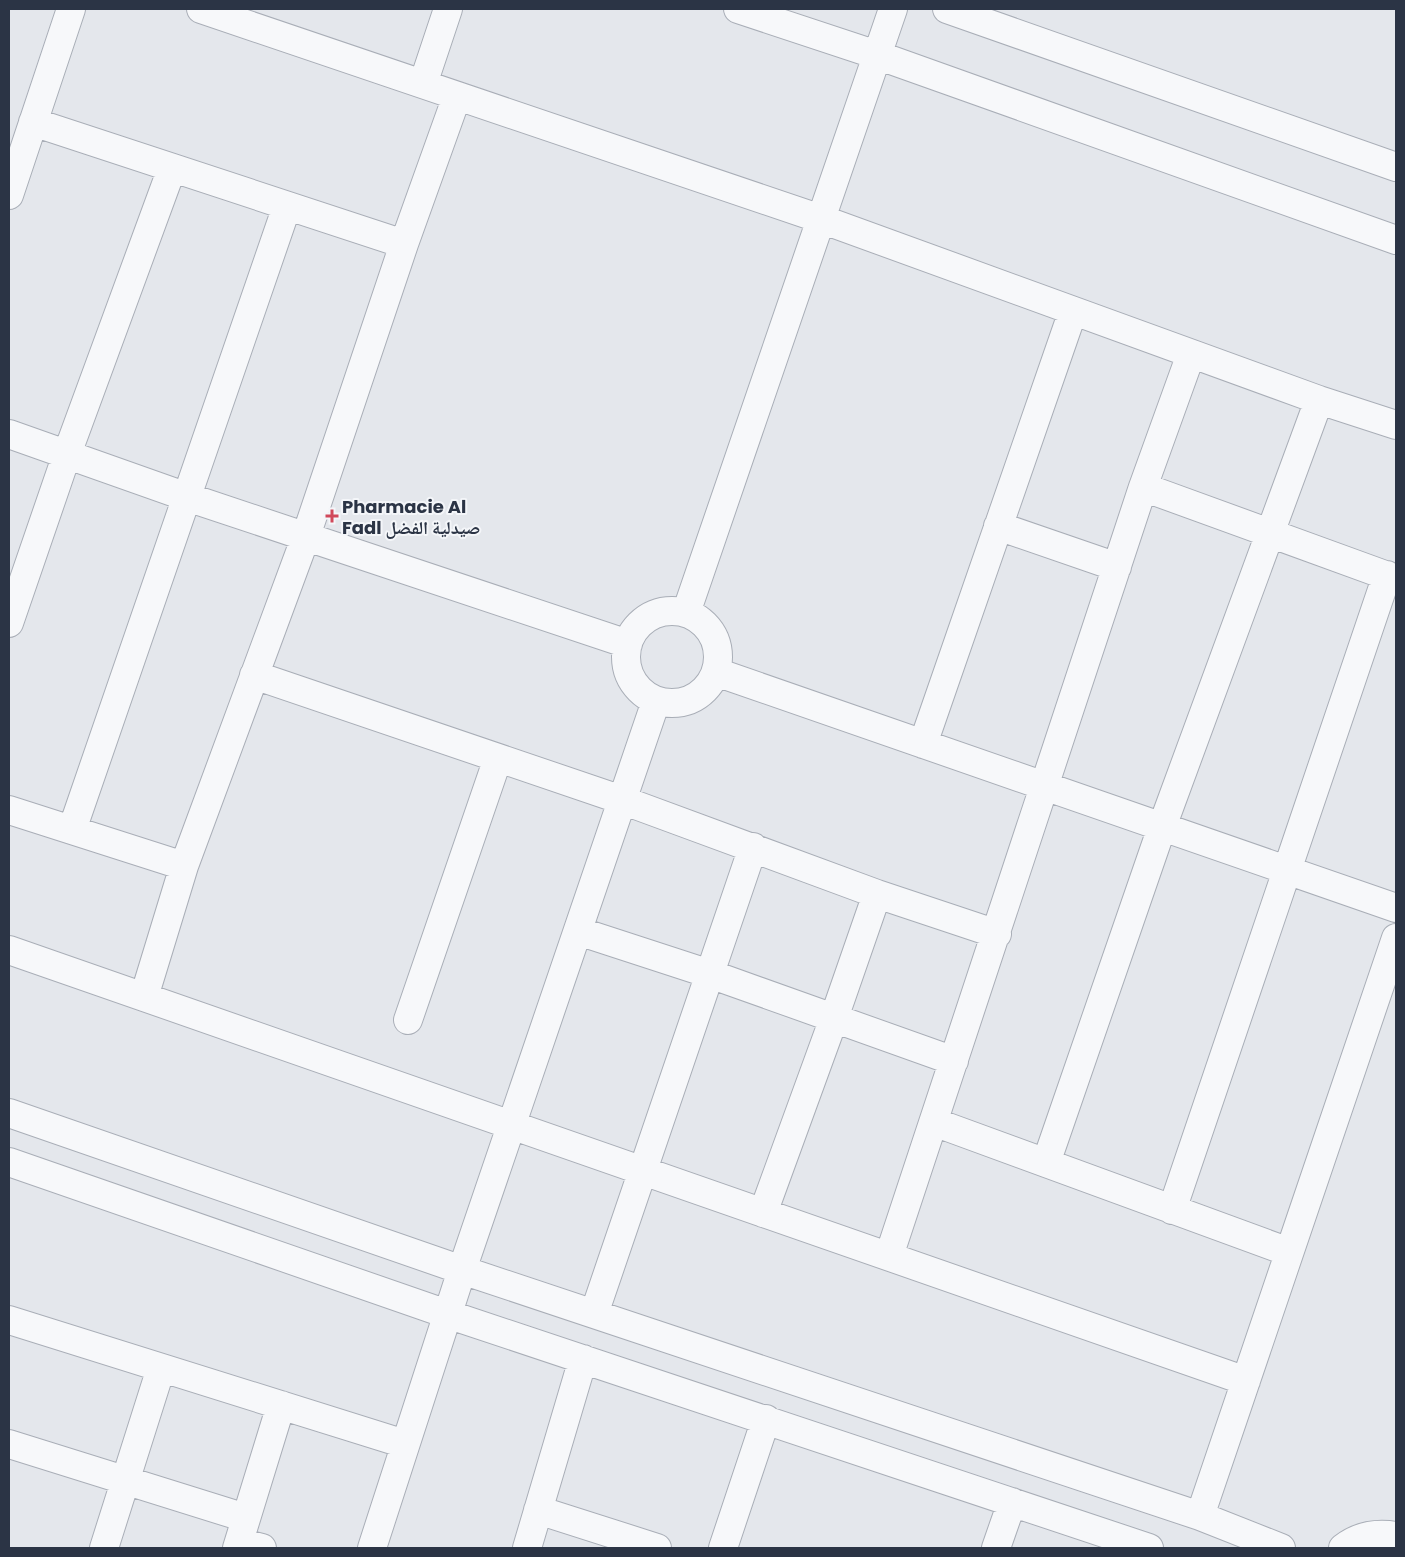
<svg xmlns="http://www.w3.org/2000/svg" width="1405" height="1557" viewBox="0 0 1405 1557" font-family="Poppins,'Noto Naskh Arabic',sans-serif">
  <style>
    .lines { fill: none; stroke-linecap: round; stroke-linejoin: round }
    .minor-casing { stroke: #a9aeb7; stroke-width: 30 }
    .minor { stroke: #f7f8fa; stroke-width: 28 }
    .poi-dot { fill: #d1495b; stroke: #f4f6f9; stroke-width: 2 }
    .labels { text-anchor: middle; dominant-baseline: central; stroke-width: 4; stroke-linejoin: round; paint-order: stroke }
    .poi-label { font-size: 18px; font-weight: bold; fill: #2b3445; stroke: #f4f6f9; text-anchor: start }
  </style>
  <rect width="100%" height="100%" fill="#e4e7ec"/>
  <g class="lines">
    <!-- minor casing -->
    <g class="minor-casing">
      <path id="minor" d="M201 9 821 219 1319 400 1396 425
        M738 9 877 55 1396 240
        M947 9 1396 167
        M423 84 448 9
        M33 122 404 244
        M9 195 71 9
        M9 434 187 497 628 644
        M1143 487 1396 579
        M998 526 1117 567
        M626 657a46 46 0 1 1 92 0a46 46 0 1 1-92 0Z
        M686 613 893 9
        M9 623 67 454 172 168
        M716 672 1396 908
        M254 675 622 800 877 894 997 934
        M923 744 1073 311
        M9 810 184 866
        M72 830 287 206
        M578 931 710 974 954 1061
        M9 950 1246 1381
        M144 997 184 866 306 536 404 244 457 96
        M408 1020 498 758
        M9 1113 462 1270 1200 1516 1281 1548
        M934 1122 1289 1252
        M9 1162 447 1314 1149 1548
        M1046 1163 1162 827 1319 400
        M1172 1210 1387 575
        M763 1213 834 1018 877 894
        M889 1256 1143 487 1191 354
        M594 1314 753 847
        M9 1320 405 1444
        M9 1444 246 1518
        M538 1510 657 1548
        M1200 1516 1396 938
        M239 1542 262 1548
        M104 1548 161 1368
        M237 1548 281 1405
        M372 1548 462 1270 656 701
        M527 1548 583 1359
        M723 1548 766 1419
        M996 1548 1012 1502
        M1343 1548C1358 1536 1377 1533 1396 1536"/>
    </g>
    <!-- minor -->
    <use href="#minor" class="minor"/>
  </g>
  <!-- markers -->
  <path class="poi-dot" d="M329.5 508.5h5v5h5v5h-5v5h-5v-5h-5v-5h5z"/>
  <g class="labels">
    <!-- poi labels -->
    <g class="poi-label">
      <text x="342" y="506">Pharmacie Al<tspan x="342" dy="21">Fadl صيدلية الفضل</tspan></text>
    </g>
  </g>
  <!-- border -->
  <rect width="1405" height="1557" fill="none" stroke="#2b3445" stroke-width="20"/>
</svg>
